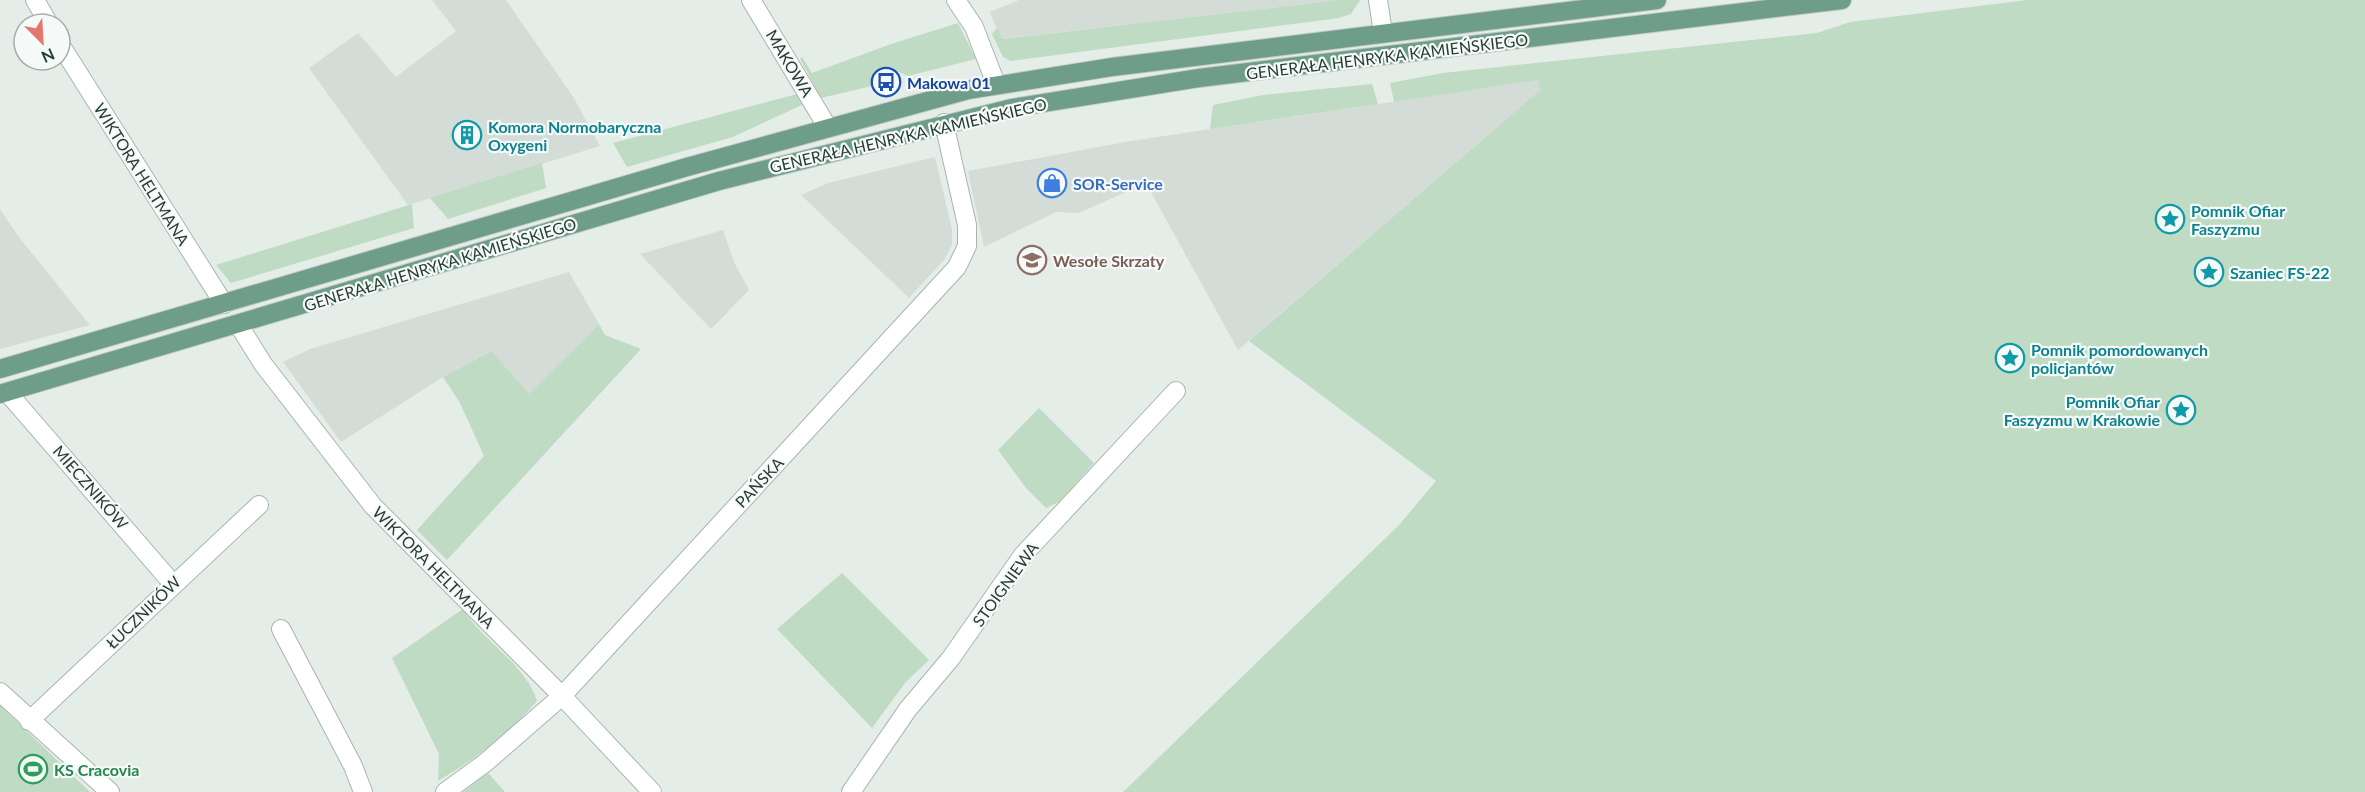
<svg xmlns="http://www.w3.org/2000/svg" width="2365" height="792" viewBox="0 0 2365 792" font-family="Lato,sans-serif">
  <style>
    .built { fill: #d3dcd7 }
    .green { fill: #c0dbc3 }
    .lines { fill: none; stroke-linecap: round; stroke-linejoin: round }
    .minor-casing { stroke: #a8b5ae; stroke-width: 20 }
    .primary-casing { stroke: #c2c9c6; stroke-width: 20 }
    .minor { stroke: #fff; stroke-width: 18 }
    .primary { stroke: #6e9d8a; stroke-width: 18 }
    .labels { text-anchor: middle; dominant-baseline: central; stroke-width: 4.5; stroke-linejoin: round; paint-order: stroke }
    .street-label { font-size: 16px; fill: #263d33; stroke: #f5f9f7 }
    .transit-label { font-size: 16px; font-weight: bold; fill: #164399; stroke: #f5f9f7; text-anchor: start }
    .culture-label { font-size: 16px; font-weight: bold; fill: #0d838f; stroke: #f5f9f7; text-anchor: start }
    .shop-label { font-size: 16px; font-weight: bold; fill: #366cbe; stroke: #f5f9f7; text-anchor: start }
    .education-label { font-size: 16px; font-weight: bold; fill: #785e54; stroke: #f5f9f7; text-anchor: start }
    .leisure-label { font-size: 16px; font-weight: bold; fill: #27864d; stroke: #f5f9f7; text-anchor: start }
  </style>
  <rect width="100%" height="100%" fill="#e5ede8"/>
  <!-- built -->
  <path class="built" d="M432 0H506L574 98 600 146 408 205 309 68 358 33 396 77 456 31Z
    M1019 0H1340L1001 39 990 12Z
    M1538 80 1540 90 1238 350 1146 183 1079 213 1056 212 984 247 968 171 1131 141Z
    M935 157 952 229V245L944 260 909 298 801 195 828 183Z
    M0 209 18 236 90 325 0 349Z
    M723 230 734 262 749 290 711 329 640 254Z
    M569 272 599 324 529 395 490 351 443 377 341 442 283 362 310 349Z"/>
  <!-- green -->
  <path class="green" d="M1340 0H1360L1351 14 1339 18 1011 61 1003 57 992 34 997 28 1002 39Z
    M2027 0H2365V792H1123L1399 525 1436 481 1249 341 1540 90 1538 80 1394 102 1390 83 1443 73 1817 33 1850 22Z
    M958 23 976 59 908 76 899 72 878 77 872 86 821 98 800 59 802 57 812 73 894 43Z
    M1372 84 1378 104 1210 129 1213 105 1263 95Z
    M797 94 804 104 733 137 627 167 613 143Z
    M542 163 546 188 448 219 430 198Z
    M412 204 414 228 231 283 216 265Z
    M599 324 605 335 641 349 447 560 417 530 484 456 460 403 443 377 491 351 529 394Z
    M1039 408 1094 463 1059 502 1046 508 1026 488 998 450Z
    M842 573 929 660 905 683 872 728 777 629Z
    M463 609C483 642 525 663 537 701 509 734 475 759 438 781L439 754 392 658Z
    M0 705 90 792H0Z
    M488 773 505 792H463Z"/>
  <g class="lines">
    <!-- minor casing -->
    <g class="minor-casing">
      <path id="minor" d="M35 0 49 24
        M751 0 828 128
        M956 0 974 27 996 84
        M1378 0 1383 33
        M60 44 224 304
        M238 324 263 364 373 506 562 696 652 792
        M7 392 173 584
        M281 629 353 766 363 792
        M0 692 110 792
        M29 721 259 505
        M445 792 485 763 562 696 957 267 967 246V225L944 123
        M851 792 908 709 951 658 1023 555 1176 391"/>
    </g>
    <!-- primary casing -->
    <g class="primary-casing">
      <path id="primary" d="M0 369 687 167 968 90 1112 67 1657 0
        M0 394 719 181 1012 108 1199 78 1842 0"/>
    </g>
    <!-- minor -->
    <use href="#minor" class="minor"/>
    <!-- primary -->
    <use href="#primary" class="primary"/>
  </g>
  <!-- icons -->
  <defs>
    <g id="bus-ring" transform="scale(1.5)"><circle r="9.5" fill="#f5f9f7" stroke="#1a4fb4" stroke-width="1.5"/><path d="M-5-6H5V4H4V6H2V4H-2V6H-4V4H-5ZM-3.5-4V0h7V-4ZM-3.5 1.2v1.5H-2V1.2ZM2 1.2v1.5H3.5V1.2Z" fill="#1a4fb4"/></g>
    <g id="building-ring" transform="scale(1.5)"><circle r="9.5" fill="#f5f9f7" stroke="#0f9aa8" stroke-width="1.5"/><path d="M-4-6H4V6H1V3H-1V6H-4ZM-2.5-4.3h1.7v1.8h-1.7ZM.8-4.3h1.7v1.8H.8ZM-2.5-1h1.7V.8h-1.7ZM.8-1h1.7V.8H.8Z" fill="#0f9aa8"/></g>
    <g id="shop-ring" transform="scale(1.5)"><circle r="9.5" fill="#f5f9f7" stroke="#3f7fe0" stroke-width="1.5"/><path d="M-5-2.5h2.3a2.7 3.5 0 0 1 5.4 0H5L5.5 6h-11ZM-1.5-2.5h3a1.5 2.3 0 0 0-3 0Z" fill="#3f7fe0"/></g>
    <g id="sight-ring" transform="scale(1.5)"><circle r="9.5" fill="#f5f9f7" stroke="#0f9aa8" stroke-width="1.5"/><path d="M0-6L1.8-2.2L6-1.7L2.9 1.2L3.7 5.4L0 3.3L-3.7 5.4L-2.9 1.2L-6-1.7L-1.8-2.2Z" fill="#0f9aa8"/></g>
    <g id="school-ring" transform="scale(1.5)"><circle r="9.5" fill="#f5f9f7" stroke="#8d6e63" stroke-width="1.5"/><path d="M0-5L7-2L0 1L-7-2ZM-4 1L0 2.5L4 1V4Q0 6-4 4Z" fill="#8d6e63"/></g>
    <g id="stadium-ring" transform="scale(1.5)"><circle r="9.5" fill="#f5f9f7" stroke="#2e9e5b" stroke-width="1.5"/><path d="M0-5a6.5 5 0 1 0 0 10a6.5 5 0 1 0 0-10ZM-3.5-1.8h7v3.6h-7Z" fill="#2e9e5b"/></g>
  </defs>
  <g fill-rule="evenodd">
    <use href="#bus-ring" x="886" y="82"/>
    <use href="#building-ring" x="467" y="135"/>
    <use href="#shop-ring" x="1052" y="183"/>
    <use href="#sight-ring" x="2170" y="219"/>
    <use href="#school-ring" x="1032" y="260"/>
    <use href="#sight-ring" x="2209" y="272"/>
    <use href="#sight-ring" x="2010" y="358"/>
    <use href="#sight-ring" x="2181" y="410"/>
    <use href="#stadium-ring" x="33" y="769"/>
  </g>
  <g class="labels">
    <!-- street labels -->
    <g class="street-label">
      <text transform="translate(1387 56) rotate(-7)">GENERAŁA HENRYKA KAMIEŃSKIEGO</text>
      <text transform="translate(790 63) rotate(59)">MAKOWA</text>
      <text transform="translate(908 135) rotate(-13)">GENERAŁA HENRYKA KAMIEŃSKIEGO</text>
      <text transform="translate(142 174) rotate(58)">WIKTORA HELTMANA</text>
      <text transform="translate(440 264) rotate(-17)">GENERAŁA HENRYKA KAMIEŃSKIEGO</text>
      <text transform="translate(759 482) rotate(-47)">PAŃSKA</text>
      <text transform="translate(91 487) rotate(49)">MIECZNIKÓW</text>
      <text transform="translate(434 567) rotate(45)">WIKTORA HELTMANA</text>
      <text transform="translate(1005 584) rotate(-54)">STOIGNIEWA</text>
      <text transform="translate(143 612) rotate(-44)">ŁUCZNIKÓW</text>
    </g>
    <!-- transit labels -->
    <g class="transit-label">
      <text x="907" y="82">Makowa 01</text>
    </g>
    <!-- culture labels -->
    <g class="culture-label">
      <text x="488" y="126">Komora Normobaryczna<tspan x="488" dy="18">Oxygeni</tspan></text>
      <text x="2191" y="210">Pomnik Ofiar<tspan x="2191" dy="18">Faszyzmu</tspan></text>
      <text x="2230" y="272">Szaniec FS-22</text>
      <text x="2031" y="349">Pomnik pomordowanych<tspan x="2031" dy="18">policjantów</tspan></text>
      <text x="2160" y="401" text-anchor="end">Pomnik Ofiar<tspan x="2160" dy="18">Faszyzmu w Krakowie</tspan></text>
    </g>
    <!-- shop labels -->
    <g class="shop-label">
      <text x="1073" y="183">SOR-Service</text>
    </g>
    <!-- education labels -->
    <g class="education-label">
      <text x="1053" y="260">Wesołe Skrzaty</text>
    </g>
    <!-- leisure labels -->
    <g class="leisure-label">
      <text x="54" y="769">KS Cracovia</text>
    </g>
  </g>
  <!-- north arrow -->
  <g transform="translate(42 42) rotate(156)"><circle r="28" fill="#f5f9f7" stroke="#a2aea9" stroke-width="1.5"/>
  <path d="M0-4.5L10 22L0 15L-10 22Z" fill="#e4776c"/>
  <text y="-9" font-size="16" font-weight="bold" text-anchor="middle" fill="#263d33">N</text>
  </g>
</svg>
